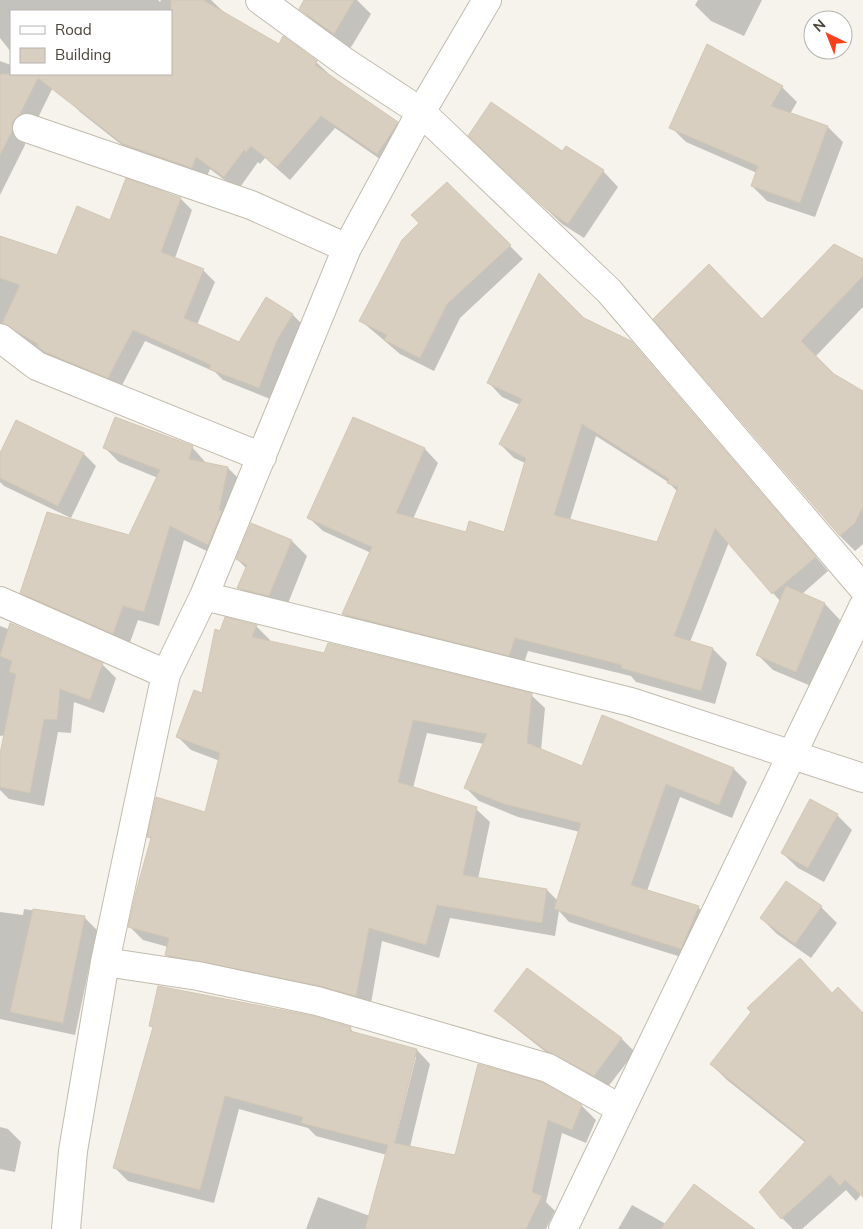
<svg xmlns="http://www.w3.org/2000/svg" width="863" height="1229" viewBox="0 0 863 1229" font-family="Mulish,sans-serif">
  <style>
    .shadow { fill: #0003; fill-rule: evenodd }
    .building { fill: #d8cfc1; stroke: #d3c7b4; fill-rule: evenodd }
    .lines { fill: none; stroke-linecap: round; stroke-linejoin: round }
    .minor-casing { stroke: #c2bbae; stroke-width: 30 }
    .minor { stroke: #fff; stroke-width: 28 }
  </style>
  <rect width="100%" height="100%" fill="#f6f3ec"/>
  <!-- shadow -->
  <path class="shadow" d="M0 0H158L160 2 161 0H211L228 16 279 45 283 38 316 62 330 75 397 123 410 136 390 166 335 128 290 180 265 158 260 164 258 162 238 190 210 169 205 181 137 157 80 112 54 85 33 128 25 136V145L0 195V61L11 65V74H171V11H11V52L0 38Z
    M306 0H357L371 14 350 49 316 24 300 9Z
    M698 0H762L744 36 711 21 695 5Z
    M782 87 797 102 790 114 828 127 843 142 815 217 767 201 752 186 757 173 686 142 671 127Z
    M486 151 563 153 603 171 618 187 584 238 562 224Z
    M447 183 523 259 460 318 434 371 400 354 360 320Z
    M181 199 192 210 175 258 203 270 215 282 197 325 239 344 293 315 304 326 289 352 270 399 223 380 215 372 145 341 120 389 50 358 22 337 0 332V238L58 256 111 221Z
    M863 260V307L815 357 833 375 863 392V544L855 551 840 536 763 321Z
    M583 319 630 342 644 356 828 571 802 594 825 604 840 620 811 686 773 670 757 654 780 601 729 542 690 642 713 649 727 663 715 704 636 682 631 676 528 651 522 669 357 627 343 614 371 553 323 531 309 518 353 418 425 449 438 463 413 519 467 533 505 534 525 463 514 458 500 444 520 405 502 397 489 383ZM596 436 668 482 678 492 658 544 570 520Z
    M104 447H192L207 464 228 468 243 483 223 559 184 540 159 626 138 620 128 648 36 607 22 592 129 537 158 478 119 462Z
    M84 454 96 466 71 518 4 486 0 482V456Z
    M292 541 307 556 285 611 254 603 239 588 247 569 237 559Z
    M0 626 102 664 116 678 104 713 74 702 71 733 58 732 44 806 9 799 0 790V761L5 735 0 736Z
    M256 626 270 640 269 642 531 695 545 708 541 750 583 767 734 769 747 782 732 818 680 797 647 891 698 907 711 921 694 961 569 922 559 911 555 936 450 918 439 958 382 941 370 1009 180 968 167 955 168 947 143 940 130 927 152 840 149 837 205 814 220 761 191 750 177 736 202 695 221 632ZM427 733 484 744 465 787 479 801 518 817 580 832 558 901 547 890 478 879 490 822 476 809 413 788Z
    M837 815 852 830 824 882 798 868 782 853Z
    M786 882 821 907 837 923 811 958 777 934 761 918Z
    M24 909 85 918 97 930 75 1035 0 1019V912L23 915Z
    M527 969 622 1039 635 1052 607 1088 561 1064 509 1023 496 1010Z
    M151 1025 350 1028 355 1034 417 1050 430 1064 410 1147 456 1156 541 1084 582 1106 596 1120 586 1143 562 1133 546 1202 555 1211 546 1229H306L318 1197 370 1216 387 1155 316 1136 308 1128 239 1109 214 1203 128 1181 114 1167 154 1028ZM414 1057H416L393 1149 391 1148Z
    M863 1029V1192L856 1201 846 1190 802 1229H793L782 1218 806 1143 727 1080 711 1064Z
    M0 1127 8 1129 21 1142 15 1172 0 1169Z
    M632 1205 666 1224 747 1229H618Z"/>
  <!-- building -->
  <path class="building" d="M171 0H203L279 44 283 36 317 61 315 65 398 122 394 129 377 154 321 116 277 167 251 146 246 152 244 150 224 177 196 157 192 168 123 144 38 78 20 114 12 122V131L0 155V74H171Z
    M304 0H354L334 34 299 9Z
    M707 44 783 86 771 106 828 126 800 203 751 186 758 166 669 128Z
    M491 102 562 151 566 146 604 170 568 224 545 208 468 136Z
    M126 178 181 198 161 252 204 269 184 318 239 342 266 297 293 314 277 340 259 388 209 369 211 365 133 330 108 378 45 352 37 346 38 344 2 323 20 285 0 278V236L57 255 77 206 110 220Z
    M447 182 511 245 447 304 420 358 384 340 387 335 359 321 402 240 419 223 411 215Z
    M834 244 863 259V276L801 341 834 374 863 391V506L855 523 840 536 653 319 709 264 762 319Z
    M539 273 584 318 631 341 816 557 772 594 715 528 674 636 713 648 701 691 621 668 622 665 515 638 509 656 342 614 372 547 307 518 353 417 425 448 396 513 466 532 469 521 504 532 526 458 499 444 522 399 487 383ZM582 424 669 479 667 483 678 487 657 542 554 515Z
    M115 417 193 446 189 459 228 467 219 510 222 511 208 545 170 526 144 612 123 606 113 634 20 593 47 512 129 535 160 470 103 448Z
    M16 420 84 453 58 506 0 478V453Z
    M251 523 292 540 269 596 237 588 247 565 236 559Z
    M786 586 825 603 796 672 756 655Z
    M225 617 257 625 252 637 324 653 328 643 532 693 527 743 582 766 602 715 734 768 719 805 666 784 631 885 699 906 681 949 554 909 581 823 504 804 464 788 487 734 413 720 398 782 477 807 463 875 547 889 542 923 437 905 426 945 369 928 356 996 320 986 165 955 169 938 128 927 137 888 151 838 147 837 156 797 205 812 220 753 176 737 194 690 202 693 215 629 220 631Z
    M10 623 103 663 90 700 60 689 57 720 44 719 30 793 0 787V754L16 674 9 672 12 661 0 656Z
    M810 799 838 814 808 868 781 853Z
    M786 881 822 906 795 944 760 918Z
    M33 909 85 916 63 1023 10 1012Z
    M800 958 832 993 838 987 863 1013V1197L845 1180 840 1186 830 1175 781 1219 759 1192 806 1141 710 1064 751 1012 747 1008Z
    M527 968 622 1038 594 1076 547 1051 494 1011Z
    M158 986 313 1016 351 1027 350 1031 417 1049 394 1143 455 1155 478 1064 542 1082 582 1105 572 1130 548 1120 532 1192 542 1196 526 1229H365L388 1145 301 1123 303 1117 225 1096 200 1190 113 1168 153 1027 149 1026Z
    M694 1184 755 1229H661Z"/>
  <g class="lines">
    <!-- minor casing -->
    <g class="minor-casing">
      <path id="minor" d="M260 0 345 62 421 112 609 291 863 588
        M27 128 251 205 347 248
        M0 338 37 366 262 457
        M204 596 631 702 863 778
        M0 601 166 674
        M105 962 198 976 317 1001 548 1068 621 1109
        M66 1229 73 1151 105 962 166 674 204 596 347 248 421 112 487 0
        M563 1229 863 607"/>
    </g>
    <!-- minor -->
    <use href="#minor" class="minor"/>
  </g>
  <!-- legend -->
  <rect x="10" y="10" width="162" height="65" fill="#ffffff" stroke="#b7b4b0"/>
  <rect x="20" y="26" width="25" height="8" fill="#ffffff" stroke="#b7b4b0"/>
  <text x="55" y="35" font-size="15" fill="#4b4439">Road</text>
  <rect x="20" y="48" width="25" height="15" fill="#d8cfc1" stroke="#b7b4b0"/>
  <text x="55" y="60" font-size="15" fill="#4b4439">Building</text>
  <!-- north arrow -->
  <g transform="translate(828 35) rotate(317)"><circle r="24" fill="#ffffff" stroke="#b7b4b0"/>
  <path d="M0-4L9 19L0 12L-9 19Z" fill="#fc3f1d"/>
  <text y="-8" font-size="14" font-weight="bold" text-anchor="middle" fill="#4b4439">N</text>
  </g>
</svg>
